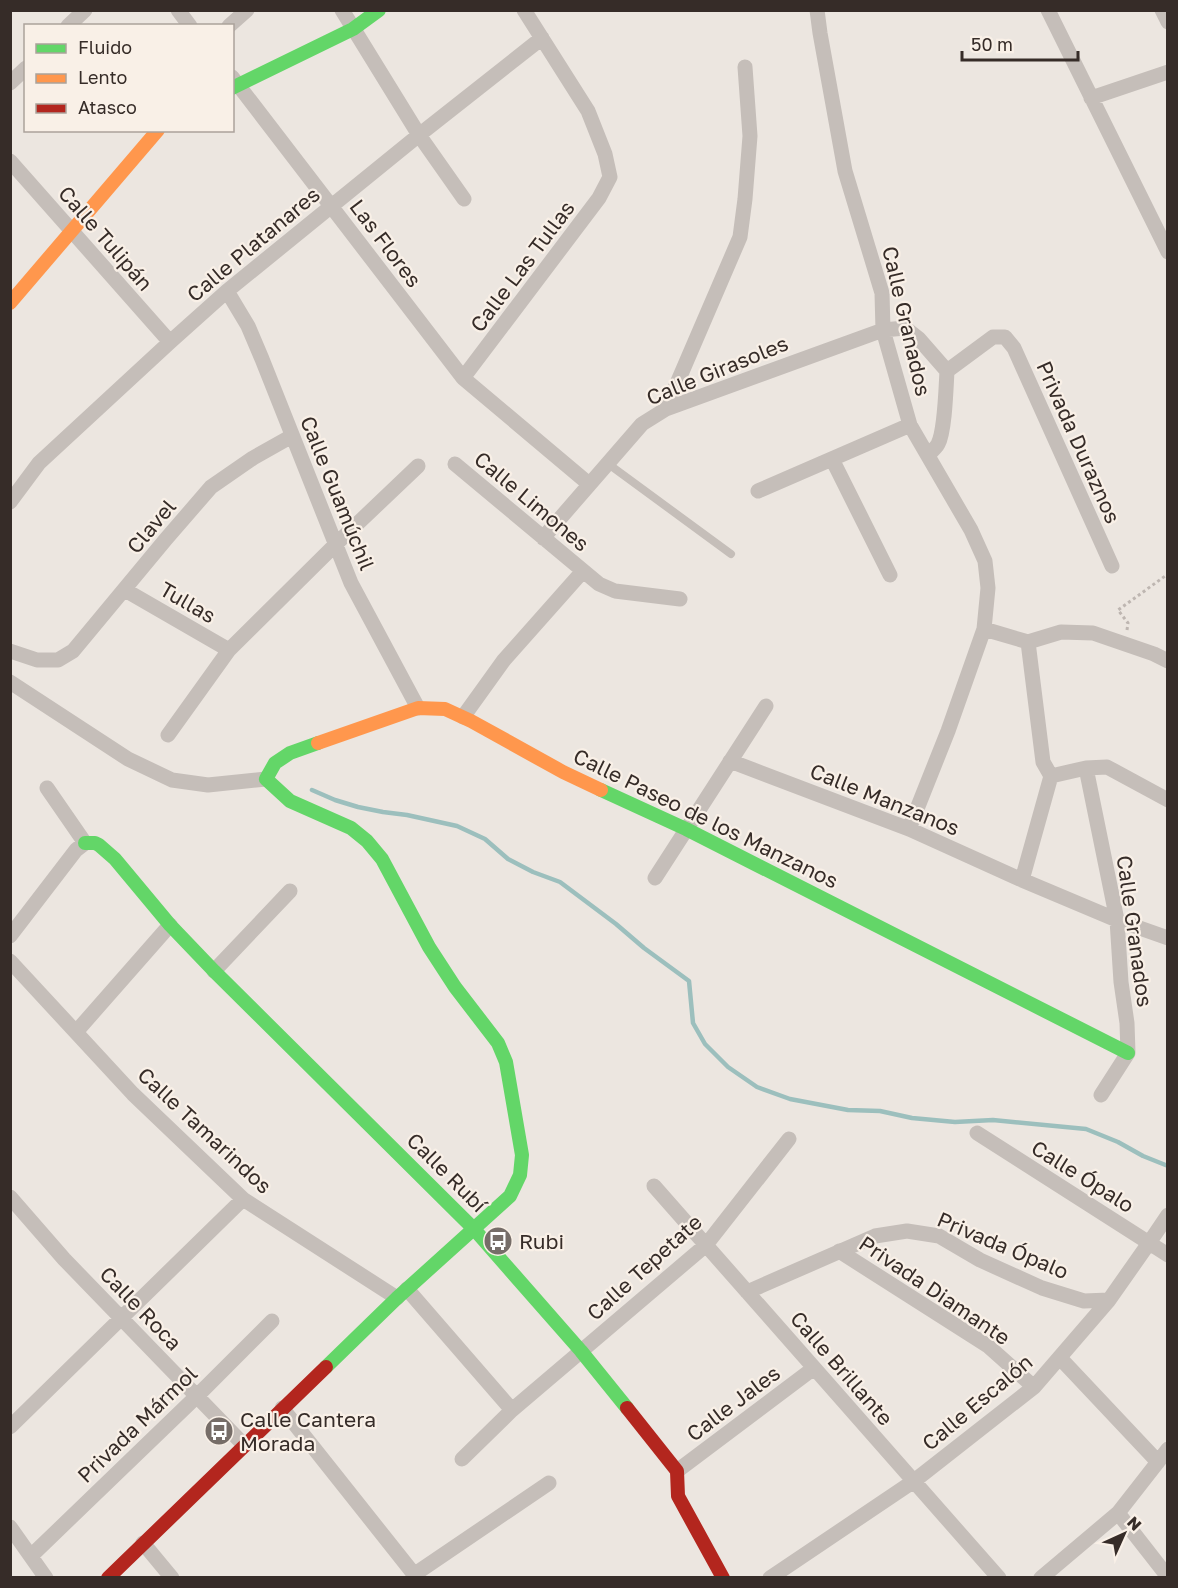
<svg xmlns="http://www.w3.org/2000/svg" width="1178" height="1588" viewBox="0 0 1178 1588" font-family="'Golos Text',sans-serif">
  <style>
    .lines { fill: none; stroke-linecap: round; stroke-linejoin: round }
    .stream { stroke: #9cbfbd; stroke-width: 4.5 }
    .path { stroke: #beb6b1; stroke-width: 3; stroke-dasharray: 3 3; stroke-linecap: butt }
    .lane { stroke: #c5beb9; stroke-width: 8 }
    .street { stroke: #c5beb9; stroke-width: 15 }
    .fast { stroke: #63d668; stroke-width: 14 }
    .slow { stroke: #ff974d; stroke-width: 14 }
    .jam { stroke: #b3261e; stroke-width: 14 }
    .labels { text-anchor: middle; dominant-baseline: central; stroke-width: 4.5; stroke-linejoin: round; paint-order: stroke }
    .street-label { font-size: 21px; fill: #362c28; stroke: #f9f0e7 }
    .poi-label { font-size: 21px; fill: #362c28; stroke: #f9f0e7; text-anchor: start }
  </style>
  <rect width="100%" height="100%" fill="#ece6e0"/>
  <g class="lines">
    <!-- stream -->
    <path class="stream" d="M312 790 335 800 358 807 383 812 407 815 457 826 485 839 508 859 533 872 560 882 616 924 644 948 689 981 693 1023 705 1044 728 1067 757 1087 790 1099 848 1110 880 1111 912 1118 955 1122 993 1120 1086 1129 1118 1142 1143 1156 1168 1166"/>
    <!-- path -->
    <path class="path" d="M1127 630 1128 623 1118 610 1168 574"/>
    <!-- lane -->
    <path class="lane" d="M607 463 731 554"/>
    <!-- street -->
    <path class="street" d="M178 10 190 26
      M342 10 419 135 464 199
      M817 10 820 33 845 171 882 293 883 330 910 425 971 530 985 561 988 588 984 629 948 731 909 829
      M1048 10 1168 252
      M1162 10 1168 22
      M68 26 85 10
      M229 26 247 10
      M232 77 463 378 589 484
      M10 83 26 68
      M1091 98 1168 72
      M10 161 170 342
      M227 291 248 326 262 359 351 583 418 708
      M947 371 993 337H1005L1014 348 1112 566
      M463 378 599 198 610 177 605 154 588 111 524 10
      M666 409 740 237 745 199 750 136 745 67
      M832 459 890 575
      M455 464 599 584 615 591 680 599
      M758 491 910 425
      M10 502 39 463 170 342 227 291 419 135 542 38
      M543 538 642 424 666 409 883 330 905 328 919 339 947 371C946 387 945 431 938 444 936 448 931 452 928 455
      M125 590 229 650
      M984 629 1028 642 1061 632 1093 633 1154 654 1168 661
      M1028 642 1043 762 1051 776
      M10 651 37 660H58L73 651 166 539 211 487 253 458 292 436
      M10 682 128 759 172 780 208 785 266 779
      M463 717 504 660 583 571
      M168 735 229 650 335 545 418 466
      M730 761 909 829 1022 880 1117 920 1168 938
      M1086 768 1117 920 1121 982 1127 1023 1128 1053 1101 1095
      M1051 776 1086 768 1107 767 1168 800
      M655 878 766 706
      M1022 880 1051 776
      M10 936 76 850 85 843 47 788
      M10 961 133 1094 243 1199 397 1298
      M214 971 290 891
      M76 1032 170 925
      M977 1133 1168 1255
      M654 1186 999 1578
      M10 1197 64 1259 244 1445
      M839 1251 988 1346 1034 1387
      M407 1289 512 1410
      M747 1292 875 1236 907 1231 939 1236 980 1260 1042 1288 1084 1301 1109 1300
      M1060 1358 1158 1462
      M282 1408 417 1578
      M10 1427 243 1199
      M462 1459 512 1410 706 1245 789 1139
      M677 1471 814 1368
      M1118 1513 1168 1577
      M10 1527 46 1578
      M143 1543 172 1578
      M31 1556 197 1396 272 1321
      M415 1574 549 1483
      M770 1578 914 1481 1034 1387 1109 1300 1149 1243 1168 1215
      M1041 1578 1118 1513 1168 1449"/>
    <!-- fast -->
    <path class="fast" d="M232 88 353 29 379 10
      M318 743 290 753 275 763 266 779 290 801 351 828 367 841 382 859 429 947 455 987 498 1043 506 1062 522 1155 520 1175 510 1196 397 1298 326 1367
      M601 790 686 829 1128 1053
      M85 843H95L99 845 115 859 170 925 214 971 474 1229 581 1351 627 1408"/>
    <!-- slow -->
    <path class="slow" d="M10 303 158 130
      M318 743 418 708 445 709 471 721 563 772 601 790"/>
    <!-- jam -->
    <path class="jam" d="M627 1408 677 1471 678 1496 723 1578
      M108 1578 326 1367"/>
  </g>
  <!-- icons -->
  <defs>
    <g id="bus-disc" transform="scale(1.5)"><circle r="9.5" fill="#766d68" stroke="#f9f0e7"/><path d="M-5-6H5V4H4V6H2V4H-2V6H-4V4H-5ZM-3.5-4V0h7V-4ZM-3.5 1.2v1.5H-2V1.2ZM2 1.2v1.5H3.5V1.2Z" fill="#fff"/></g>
  </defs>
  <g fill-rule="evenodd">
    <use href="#bus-disc" x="498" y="1241"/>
    <use href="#bus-disc" x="219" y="1431"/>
  </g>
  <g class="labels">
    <!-- street labels -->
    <g class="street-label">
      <text transform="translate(106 238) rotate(49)">Calle Tulipán</text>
      <text transform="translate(386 243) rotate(53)">Las Flores</text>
      <text transform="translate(253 244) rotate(-40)">Calle Platanares</text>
      <text transform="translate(522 266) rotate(-53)">Calle Las Tullas</text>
      <text transform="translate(907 321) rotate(77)">Calle Granados</text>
      <text transform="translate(717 370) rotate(-22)">Calle Girasoles</text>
      <text transform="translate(1079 442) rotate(66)">Privada Duraznos</text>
      <text transform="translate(338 493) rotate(68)">Calle Guamúchil</text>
      <text transform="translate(532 501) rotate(40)">Calle Limones</text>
      <text transform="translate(151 526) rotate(-50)">Clavel</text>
      <text transform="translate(188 602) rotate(30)">Tullas</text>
      <text transform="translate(885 799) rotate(22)">Calle Manzanos</text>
      <text transform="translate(706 818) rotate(26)">Calle Paseo de los Manzanos</text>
      <text transform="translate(1135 931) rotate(82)">Calle Granados</text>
      <text transform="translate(205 1130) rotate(43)">Calle Tamarindos</text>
      <text transform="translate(447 1172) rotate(45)">Calle Rubí</text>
      <text transform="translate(1083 1176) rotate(32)">Calle Ópalo</text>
      <text transform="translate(1003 1245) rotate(23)">Privada Ópalo</text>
      <text transform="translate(644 1267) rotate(-42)">Calle Tepetate</text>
      <text transform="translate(935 1290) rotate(34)">Privada Diamante</text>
      <text transform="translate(141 1308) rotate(46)">Calle Roca</text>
      <text transform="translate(842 1368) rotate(49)">Calle Brillante</text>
      <text transform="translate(977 1402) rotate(-40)">Calle Escalón</text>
      <text transform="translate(733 1403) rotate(-37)">Calle Jales</text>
      <text transform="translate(137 1424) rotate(-44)">Privada Mármol</text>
    </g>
    <!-- poi labels -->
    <g class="poi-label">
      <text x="519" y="1241">Rubi</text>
      <text x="240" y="1419">Calle Cantera<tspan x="240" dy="24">Morada</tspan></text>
    </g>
  </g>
  <!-- border -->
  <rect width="1178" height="1588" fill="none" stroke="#362c28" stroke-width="24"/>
  <!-- legend -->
  <rect x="24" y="24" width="210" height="108" fill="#f9f0e7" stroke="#aba29b" stroke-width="1.5"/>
  <rect x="36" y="44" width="30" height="9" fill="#63d668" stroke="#aba29b" stroke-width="1.5"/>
  <text x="78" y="54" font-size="18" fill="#362c28">Fluido</text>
  <rect x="36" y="74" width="30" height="9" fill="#ff974d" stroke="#aba29b" stroke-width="1.5"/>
  <text x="78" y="84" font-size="18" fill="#362c28">Lento</text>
  <rect x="36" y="104" width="30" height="9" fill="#b3261e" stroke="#aba29b" stroke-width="1.5"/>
  <text x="78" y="114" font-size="18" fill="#362c28">Atasco</text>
  <!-- north arrow -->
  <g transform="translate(1124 1534) rotate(45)" stroke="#f9f0e7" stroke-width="4.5" paint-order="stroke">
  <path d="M0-4.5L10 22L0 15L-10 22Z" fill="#362c28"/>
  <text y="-9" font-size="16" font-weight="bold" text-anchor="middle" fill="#362c28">N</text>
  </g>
  <!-- scale -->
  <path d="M962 51v9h116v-9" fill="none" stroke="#362c28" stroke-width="3"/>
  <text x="971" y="51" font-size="18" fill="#362c28" stroke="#f9f0e7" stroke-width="4.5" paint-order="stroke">50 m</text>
</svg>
